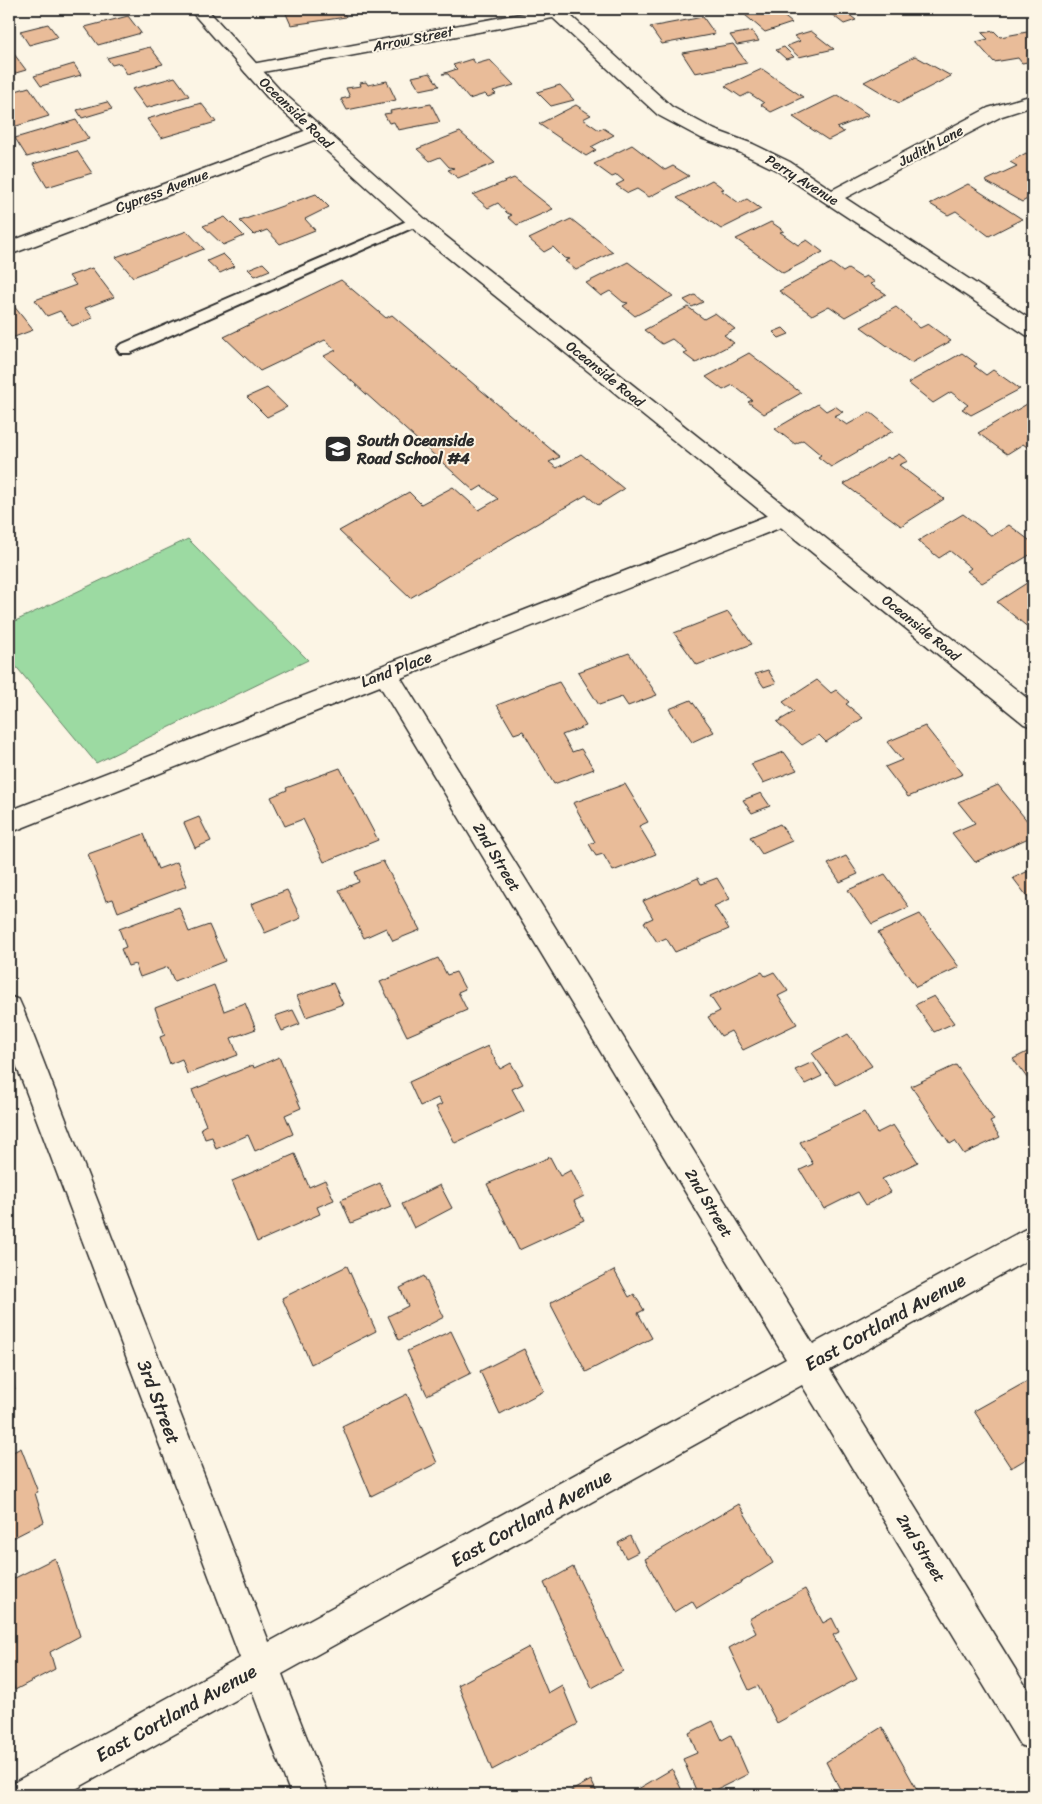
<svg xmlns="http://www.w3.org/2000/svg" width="1042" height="1804" viewBox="0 0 1042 1804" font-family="Sriracha,sans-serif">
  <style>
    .green { fill: #9cdaa2; stroke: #648266 }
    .building { fill: #e9bc99; stroke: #2b2b2b }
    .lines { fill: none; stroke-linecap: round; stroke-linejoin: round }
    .service-casing { stroke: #2b2b2b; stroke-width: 4 }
    .minor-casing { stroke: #2b2b2b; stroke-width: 3 }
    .secondary-casing { stroke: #2b2b2b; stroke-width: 3 }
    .service { fill: #fcf5e5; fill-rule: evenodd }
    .minor { fill: #fcf5e5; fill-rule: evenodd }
    .secondary { fill: #fcf5e5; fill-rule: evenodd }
    .labels { text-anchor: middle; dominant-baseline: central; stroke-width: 4; stroke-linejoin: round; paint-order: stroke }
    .far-street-label { font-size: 14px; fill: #2b2b2b; stroke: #fcf5e5 }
    .poi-label { font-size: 16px; font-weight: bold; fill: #2b2b2b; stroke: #fcf5e5; text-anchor: start }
    .street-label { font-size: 16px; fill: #2b2b2b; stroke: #fcf5e5 }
    .near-street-label { font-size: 19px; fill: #2b2b2b; stroke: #fcf5e5 }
  </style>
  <rect width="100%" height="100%" fill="#fcf5e5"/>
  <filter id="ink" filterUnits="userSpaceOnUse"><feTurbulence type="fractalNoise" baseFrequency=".02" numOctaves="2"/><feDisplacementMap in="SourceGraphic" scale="10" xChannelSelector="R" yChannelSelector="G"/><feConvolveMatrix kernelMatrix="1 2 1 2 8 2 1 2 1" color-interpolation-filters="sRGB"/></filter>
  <g filter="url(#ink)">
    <!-- green -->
    <path class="green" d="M188 539 308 660 96 763 9 658V624Z"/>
    <!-- building -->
    <path class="building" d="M284 9H342L346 17 291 25Z
      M751 9H775L792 23 765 32 745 15 754 12Z
      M825 9H890L875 14 871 11 860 14 856 10 847 13 856 20 844 24Z
      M128 16 141 33 98 45 85 27Z
      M703 17 715 34 662 44 650 27Z
      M48 24 58 37 29 45 20 31Z
      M752 31 759 41 737 45 730 35Z
      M811 31 834 49 799 57 787 46 800 41 794 36Z
      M994 31 1000 37 1027 32 1033 39V61L1022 63 1018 58 994 62 976 42 988 39 982 33Z
      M733 44 747 63 695 73 682 53Z
      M150 47 163 64 127 74 120 63 112 65 107 58Z
      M784 47 794 57 786 59 776 50Z
      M14 54 26 70 9 75V55Z
      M915 56 951 76 899 103 864 82Z
      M472 59 476 64 490 60 514 85 493 91 496 94 488 97 485 94 469 99 448 74H442L457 69 453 65Z
      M74 64 81 75 41 86 34 76Z
      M762 69 803 97 771 112 761 105 764 103 749 93 741 97 725 86Z
      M430 73 439 86 420 90 412 77Z
      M175 77 189 96 146 108 132 89Z
      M387 81 396 100 347 110 341 99 350 97 346 88 361 86 360 83 366 82 368 85Z
      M560 85 574 100 551 106 537 92Z
      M29 87 49 116 10 128 9 93Z
      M838 95 869 115 837 128 844 132 828 140 793 117Z
      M107 102 112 109 82 118 77 110Z
      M201 103 216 122 161 138 147 119Z
      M431 104 440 122 398 130 394 122 389 123 384 114 391 113 390 111Z
      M576 105 591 115 583 119 599 130 603 128 614 135 591 147 596 150 586 156 539 124Z
      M76 120 89 139 27 157 15 138Z
      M460 132 495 163 458 178 448 170 454 168 449 167 440 157 430 161 417 149Z
      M632 145 665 170 673 166 689 176 649 197 637 189 628 193 616 185 624 181 617 175 612 177 594 164Z
      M77 151 92 173 47 187 33 164Z
      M1026 153 1033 158V196L1022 202 985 181 1017 166 1010 162Z
      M514 178 553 209 517 225 508 217 512 215 507 213 498 203 488 208 473 195Z
      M712 180 724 189 721 190 739 203 747 199 761 209 721 229 677 198Z
      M968 184 1022 219 989 236 956 211 948 215 930 204Z
      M316 194 329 207 305 219 315 230 280 244 267 230 254 235 240 221Z
      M225 217 244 236 223 245 203 226Z
      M571 219 613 252 576 270 565 261 570 259 564 258 553 247 544 252 529 239Z
      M771 222 784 231 780 232 798 245 807 240 823 252 783 273 736 239Z
      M187 231 204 249 133 277 116 257Z
      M223 254 235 266 220 273 207 261Z
      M628 262 673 296 635 316 623 306 628 303 623 302 610 291 601 296 586 283Z
      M263 263 270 270 255 276 248 269Z
      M831 263 843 272 848 269 862 278 866 276 875 282 870 284 886 294 845 317 829 306 812 315 779 291Z
      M92 268 114 297 85 308 93 318 72 326 60 311 47 316 35 300 76 285 69 276Z
      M341 280 386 318 392 315 560 457 549 462 557 468 581 454 624 489 598 505 586 495 410 598 339 531 409 492 421 504 453 487 479 510 498 499 482 486 474 491 324 356 336 350 325 340 260 371 224 337Z
      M695 295 703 302 692 307 684 300Z
      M9 300 33 330 9 339Z
      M688 307 704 319 715 313 735 329 724 335 734 343 696 363 684 354 688 352 672 339 662 344 644 330Z
      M896 307 920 328 928 324 951 341 911 363 861 327Z
      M783 328 789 334 779 338 773 332Z
      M749 353 801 393 764 414 748 402 752 400 733 385 723 390 706 377Z
      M962 353 977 364 974 366 986 375 993 370 1020 389 971 415 962 409 968 405 951 392 933 403 908 383Z
      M267 388 287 407 267 417 247 397Z
      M1032 401 1033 451 1023 444 1007 454 978 433Z
      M818 404 826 411 835 406 843 412 834 416 847 425 870 412 893 431 831 467 818 457 821 455 803 440 795 444 775 429Z
      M899 454 908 461 899 465 944 499 901 526 844 484 888 457 890 459Z
      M963 514 992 536 1009 525 1033 543V553L982 583 967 571 971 568 950 551 939 558 918 541Z
      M1033 579V627L1030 629 997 602Z
      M728 612 752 644 697 665 674 633Z
      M629 653 657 695 628 706 622 697 599 705 578 672Z
      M768 670 776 683 764 687 755 674Z
      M817 680 831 693 836 690 849 702 846 704 863 718 826 742 819 735 802 745 777 722 794 712 783 702Z
      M559 682 586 726 562 735 572 752 581 749 594 769 554 784 523 731 514 734 497 705Z
      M691 700 714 732 692 742 669 709Z
      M925 726 963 774 908 797 885 767 902 760 887 742Z
      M784 752 797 770 763 783 751 764Z
      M340 768 378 840 324 862 303 819 285 826 271 797 287 790 286 788Z
      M625 784 648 822 639 826 656 854 613 871 603 854 596 856 589 844 595 842 573 803Z
      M998 785 1033 828V836L975 862 952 833 975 823 958 802Z
      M761 793 770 806 752 813 743 800Z
      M199 817 211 841 195 848 184 823Z
      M780 824 792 841 762 854 750 837Z
      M144 834 158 869 177 862 187 886 118 912 113 899 106 901 88 854Z
      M846 856 858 874 840 882 828 864Z
      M383 861 420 930 393 941 386 928 364 938 339 890 359 882 355 872Z
      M1033 869V904L1013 878Z
      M885 874 909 907 872 924 848 890Z
      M698 878 701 884 717 878 730 899 714 906 729 929 675 952 666 938 657 942 644 922 653 918 643 901Z
      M287 890 301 918 265 933 251 904Z
      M179 907 189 932 209 925 225 961 174 981 168 967 140 977 135 964 128 966 121 949 126 947 119 929Z
      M920 914 959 967 916 987 878 933Z
      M438 958 447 975 456 972 465 989 458 992 467 1010 407 1036 380 982Z
      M762 972 765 976 774 972 788 991 778 996 797 1024 743 1050 731 1031 721 1036 708 1017 720 1011 710 996Z
      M333 983 343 1004 306 1017 297 996Z
      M214 985 224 1011 245 1003 256 1029 231 1038 238 1055 187 1074 182 1059 170 1064 160 1037 165 1035 155 1008Z
      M934 996 954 1023 934 1032 915 1005Z
      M293 1010 300 1024 282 1031 275 1016Z
      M848 1034 872 1066 836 1085 812 1053Z
      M488 1046 500 1069 511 1063 523 1084 512 1089 524 1111 455 1143 436 1107 442 1104 438 1098 420 1106 409 1082Z
      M1033 1049V1086L1013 1059Z
      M279 1057 301 1108 285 1115 293 1134 255 1151 248 1135 216 1149 212 1137 205 1139 201 1128 206 1125 192 1090 253 1065 254 1068Z
      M813 1062 822 1076 805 1084 795 1070Z
      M956 1065 994 1120 990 1122 1000 1137 964 1154 955 1141 950 1144 911 1086Z
      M864 1112 877 1133 893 1125 918 1162 882 1179 891 1192 866 1205 858 1192 824 1209 800 1170 813 1164 800 1142Z
      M295 1154 309 1187 325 1180 334 1200 317 1207 320 1214 257 1242 232 1181Z
      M550 1157 560 1176 571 1170 584 1196 574 1201 584 1220 519 1250 487 1184Z
      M380 1183 391 1207 351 1223 341 1200Z
      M440 1185 452 1208 414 1228 402 1204Z
      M347 1266 376 1331 311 1364 282 1298Z
      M614 1270 629 1297 634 1294 644 1310 638 1313 652 1338 586 1372 550 1303Z
      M424 1276 444 1317 399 1340 388 1316 408 1306 400 1288Z
      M451 1331 471 1373 427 1395 407 1351Z
      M524 1349 544 1391 500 1414 480 1371Z
      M9 1370 15 1389 9 1392Z
      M1033 1378V1455L1011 1468 974 1411Z
      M407 1394 437 1463 371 1496 342 1426Z
      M21 1448 38 1492 35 1493 44 1522 9 1540V1454Z
      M739 1504 773 1563 697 1609 692 1601 674 1612 645 1559Z
      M630 1536 638 1552 626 1558 618 1543Z
      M55 1558 80 1636 50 1652 55 1669 15 1690 11 1674 9 1675V1581Z
      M573 1567 623 1671 592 1688 544 1583Z
      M805 1589 823 1623 832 1618 839 1632 833 1635 857 1679 777 1723 758 1686 749 1690 729 1648 756 1633 749 1619Z
      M529 1647 548 1693 562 1685 578 1724 492 1770 458 1685Z
      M713 1721 722 1740 731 1735 748 1774 706 1795H698L683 1759 697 1753 689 1733Z
      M882 1727 920 1795H843L826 1762Z
      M672 1769 684 1795H628Z
      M591 1780 598 1795H564Z"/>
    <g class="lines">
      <!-- service casing -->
      <g class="service-casing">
        <path id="service" d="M416 217 423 221 421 224 130 353H120L117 349 120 345Z"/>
      </g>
      <!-- minor casing -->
      <g class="minor-casing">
        <path id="minor" d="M546 9H580L578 13 570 15 672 107 715 130 753 144 790 162 832 190 988 108 1033 95V106L1002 116 845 198 1033 321V337L1026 335 776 170 739 152 701 138 658 115 553 18 252 74 246 73 243 69 246 65 252 64Z
          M315 127 322 129 324 133 322 137 9 255V242Z
          M784 509 792 511 796 517 792 523 401 678 813 1344 1033 1225V1257L830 1370 1033 1698V1750L1020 1745 802 1385 282 1674 329 1795H291L252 1691 65 1795H9L15 1782 240 1658 9 1046V996L19 1000 23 1009 269 1642 786 1359 380 686 9 833V811Z"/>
      </g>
      <!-- secondary casing -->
      <g class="secondary-casing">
        <path id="secondary" d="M189 9H207L279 89 434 227 1033 703V727L1024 724 420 235 267 97Z"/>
      </g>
      <!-- service -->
      <use href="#service" class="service"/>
      <!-- minor -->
      <use href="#minor" class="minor"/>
      <!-- secondary -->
      <use href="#secondary" class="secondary"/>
    </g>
  </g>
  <!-- icons -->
  <defs>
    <g id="school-square" transform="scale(1.4375)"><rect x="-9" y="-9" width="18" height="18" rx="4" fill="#2b2b2b" stroke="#fcf5e5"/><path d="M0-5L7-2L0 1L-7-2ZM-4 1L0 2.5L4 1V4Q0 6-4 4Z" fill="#fff"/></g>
  </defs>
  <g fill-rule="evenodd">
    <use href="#school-square" x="338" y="449"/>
  </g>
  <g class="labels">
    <!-- far-street labels -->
    <g class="far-street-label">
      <text transform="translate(413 39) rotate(-11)">Arrow Street</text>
      <text transform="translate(296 113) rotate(44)">Oceanside Road</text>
      <text transform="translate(931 146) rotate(-28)">Judith Lane</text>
      <text transform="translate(802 180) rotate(32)">Perry Avenue</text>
      <text transform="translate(162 191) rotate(-21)">Cypress Avenue</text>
      <text transform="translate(605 374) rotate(39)">Oceanside Road</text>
      <text transform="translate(921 628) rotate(39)">Oceanside Road</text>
    </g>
    <!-- poi labels -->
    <g class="poi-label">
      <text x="357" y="440">South Oceanside<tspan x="357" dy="18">Road School #4</tspan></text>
    </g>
    <!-- street labels -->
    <g class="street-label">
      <text transform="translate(396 669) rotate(-21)">Land Place</text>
      <text transform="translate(497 857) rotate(59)">2nd Street</text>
      <text transform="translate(709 1203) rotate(59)">2nd Street</text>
      <text transform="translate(921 1548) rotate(58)">2nd Street</text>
    </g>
    <!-- near-street labels -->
    <g class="near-street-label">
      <text transform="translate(885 1322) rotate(-29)">East Cortland Avenue</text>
      <text transform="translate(159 1402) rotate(69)">3rd Street</text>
      <text transform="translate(531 1518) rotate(-29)">East Cortland Avenue</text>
      <text transform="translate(176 1713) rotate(-29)">East Cortland Avenue</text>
    </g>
  </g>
  <!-- margin -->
  <rect width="1042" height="1804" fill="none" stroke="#fcf5e5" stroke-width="30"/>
  <rect x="15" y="15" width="1012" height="1774" fill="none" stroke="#2b2b2b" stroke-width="2" filter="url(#ink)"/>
</svg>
